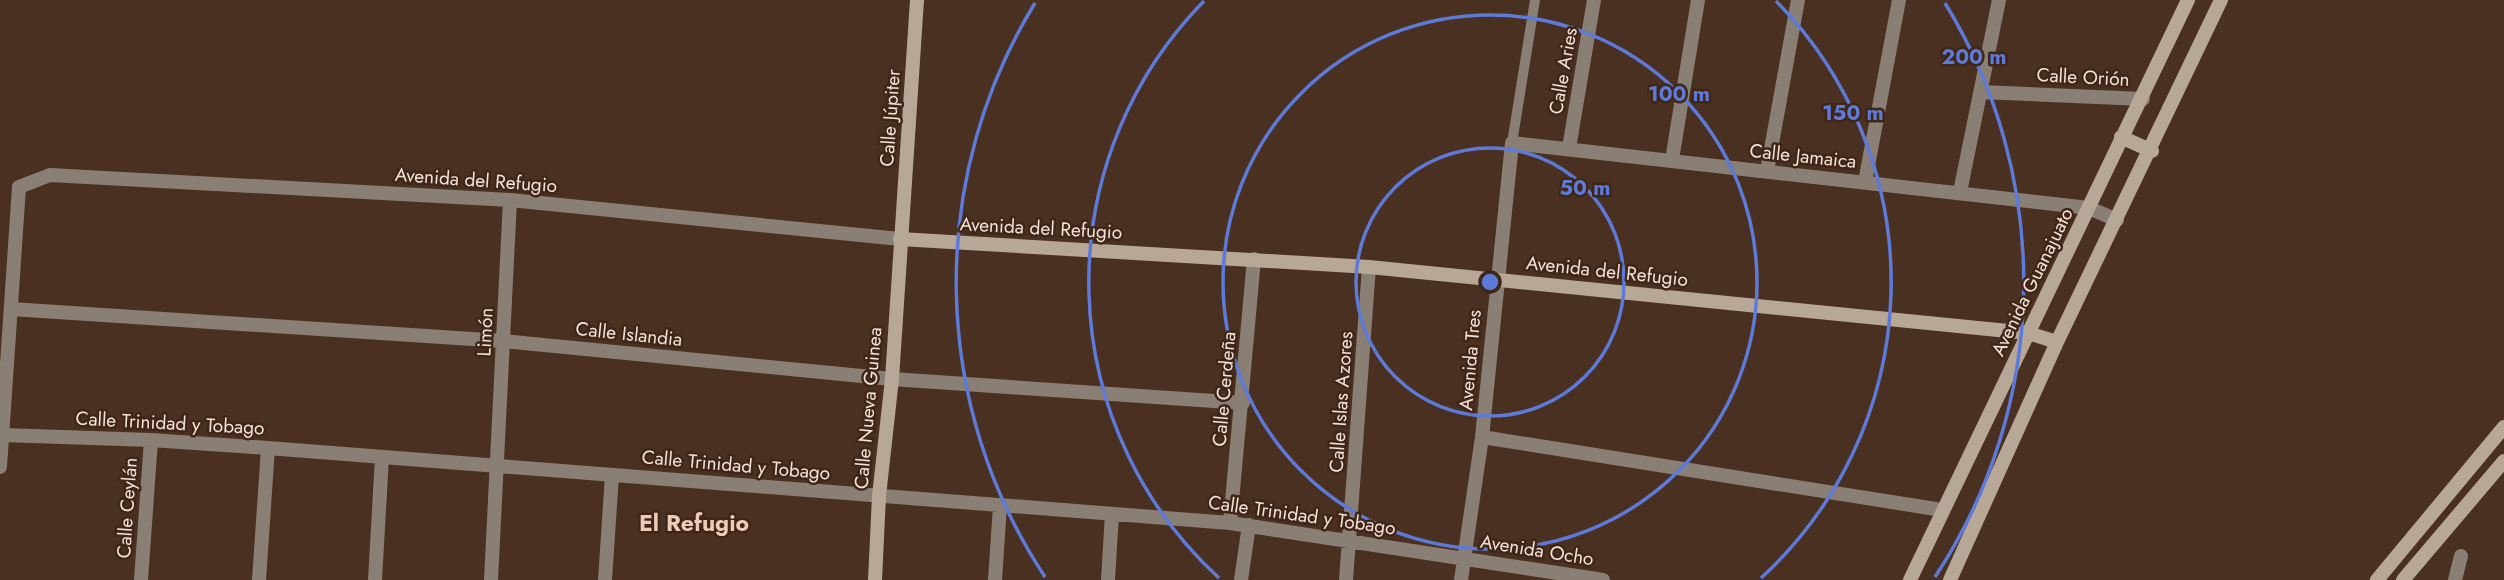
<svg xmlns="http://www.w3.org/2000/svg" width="2504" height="580" viewBox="0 0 2504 580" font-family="Jost,sans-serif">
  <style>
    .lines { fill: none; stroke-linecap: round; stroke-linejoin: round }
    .lane { stroke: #897f74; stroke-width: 10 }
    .street { stroke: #897f74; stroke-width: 14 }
    .secondary { stroke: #b7a796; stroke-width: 14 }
    .ring { fill: none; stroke: #5d7ad8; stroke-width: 3.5 }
    .labels { text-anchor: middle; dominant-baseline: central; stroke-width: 5; stroke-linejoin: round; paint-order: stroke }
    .street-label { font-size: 19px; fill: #f2e1d8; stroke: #3f2617 }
    .quarter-label { font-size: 23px; font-weight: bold; fill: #ebcab8; stroke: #3f2617 }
    .centre { fill: #5d7ad8; stroke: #3f2617; stroke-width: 3.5 }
    .ring-label { font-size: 21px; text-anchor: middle; font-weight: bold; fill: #5d7ad8; stroke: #3f2617; stroke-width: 5; stroke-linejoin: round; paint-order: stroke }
  </style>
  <rect width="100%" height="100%" fill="#4a3021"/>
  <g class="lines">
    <!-- lane -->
    <path class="lane" d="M1512 143 1535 0"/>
    <!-- street -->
    <path class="street" d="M1981 92 2143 99
      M1569 148 1594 0
      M1672 160 1698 0
      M1767 171 1798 0
      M1865 182 1899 0
      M1960 192 1999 0
      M11 309 503 341 892 379 1243 403
      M2 435 151 440 268 448 1230 523 1603 580
      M1482 437 1942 510
      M0 467 19 187 50 175 510 200 900 239
      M1230 523 1254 259
      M141 580 151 440
      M259 580 268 448
      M375 580 382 457
      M491 580 510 200
      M605 580 612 475
      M995 580 1000 506
      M1108 580 1112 514
      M1241 580 1249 525
      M1346 580 1369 267
      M1461 580 1482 437 1512 143 2089 208 2117 220
      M2455 580 2461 556"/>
    <!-- secondary -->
    <path class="secondary" d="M2121 137 2152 151
      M900 239 1369 267 2028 333 2057 342
      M875 580 879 496 892 379 917 0
      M1910 580 2188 0
      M1950 580 2057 342 2221 0
      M2377 580 2504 427
      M2403 580 2504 461"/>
  </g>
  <!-- distance rings -->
  <g class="ring">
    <circle cx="1490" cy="282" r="134"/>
    <circle cx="1490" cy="282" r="267"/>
    <path d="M1219 578A401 401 0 0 1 1204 1M1776 1A401 401 0 0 1 1761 578"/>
    <path d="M1045 577A534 534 0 0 1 1035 3M1945 3A534 534 0 0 1 1935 577"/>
  </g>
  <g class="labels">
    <!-- street labels -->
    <g class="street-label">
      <text transform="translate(1563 71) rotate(-80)">Calle Aries</text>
      <text transform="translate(2083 77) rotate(3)">Calle Orión</text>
      <text transform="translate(890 118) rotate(-86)">Calle Júpiter</text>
      <text transform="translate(1803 156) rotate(6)">Calle Jamaica</text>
      <text transform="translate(476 180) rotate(4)">Avenida del Refugio</text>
      <text transform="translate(1041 228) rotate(3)">Avenida del Refugio</text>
      <text transform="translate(1607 271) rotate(6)">Avenida del Refugio</text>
      <text transform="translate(2032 282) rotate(-64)">Avenida Guanajuato</text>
      <text transform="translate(485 332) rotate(-87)">Limón</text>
      <text transform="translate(629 334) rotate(6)">Calle Islandia</text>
      <text transform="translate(1470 360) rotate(-85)">Avenida Tres</text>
      <text transform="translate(1224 389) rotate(-85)">Calle Cerdeña</text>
      <text transform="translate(1341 402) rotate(-86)">Calle Islas Azores</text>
      <text transform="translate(868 408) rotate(-85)">Calle Nueva Guinea</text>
      <text transform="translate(170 423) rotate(3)">Calle Trinidad y Tobago</text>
      <text transform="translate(736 465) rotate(5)">Calle Trinidad y Tobago</text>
      <text transform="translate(127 508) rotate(-86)">Calle Ceylán</text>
      <text transform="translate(1302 515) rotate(8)">Calle Trinidad y Tobago</text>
      <text transform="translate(1537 550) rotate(9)">Avenida Ocho</text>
    </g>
    <!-- quarter labels -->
    <g class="quarter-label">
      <text x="694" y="523">El Refugio</text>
    </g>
  </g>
  <circle cx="1490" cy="282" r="10" class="centre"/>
  <g class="ring-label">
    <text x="1974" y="64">200 m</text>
    <text x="1679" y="101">100 m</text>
    <text x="1853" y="120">150 m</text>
    <text x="1585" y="195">50 m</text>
  </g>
</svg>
